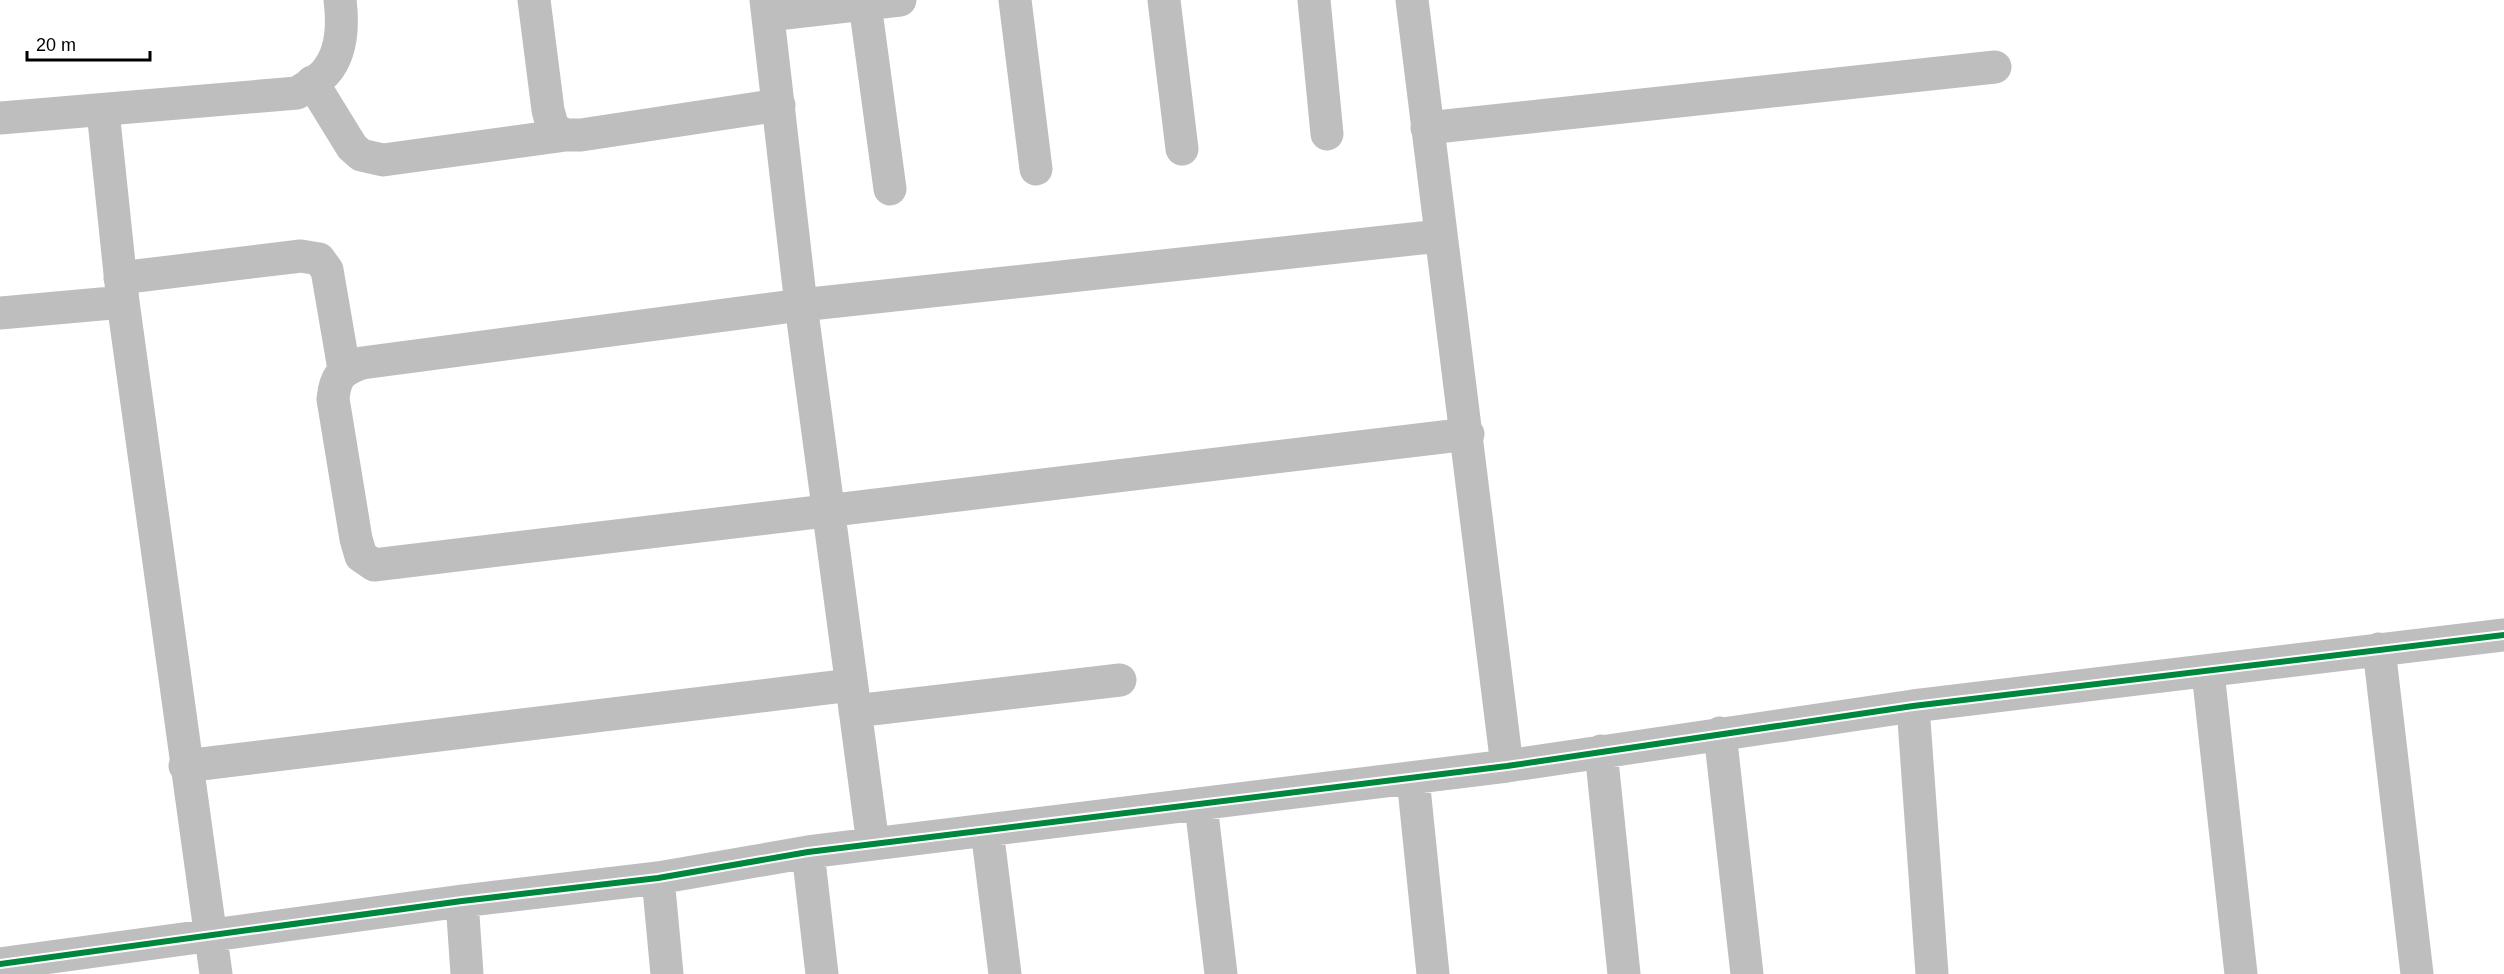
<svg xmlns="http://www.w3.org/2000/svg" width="2504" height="974" viewBox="0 0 2504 974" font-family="Helvetica,sans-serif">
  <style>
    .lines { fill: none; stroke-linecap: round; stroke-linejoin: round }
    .street { stroke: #bebebe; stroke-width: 33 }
    .cycleway-casing { stroke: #fff; stroke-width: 10 }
    .cycleway { stroke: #00873e; stroke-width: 6 }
  </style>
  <rect width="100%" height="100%" fill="#fff"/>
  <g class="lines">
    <!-- street -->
    <path class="street" d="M534 0 548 110 553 129 566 135H581L779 105
      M766 0 801 305 873 844
      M1015 0 1036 169
      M1164 0 1182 149
      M1314 0 1327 134
      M1412 0 1507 766
      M865 4 890 189
      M768 15 900 0
      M312 82 352 147 361 155 383 160 566 135
      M103 111 123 302 216 974
      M0 118 297 93C306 87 318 81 325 73 342 54 343 24 340 0
      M1427 128 1995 67
      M1440 236 801 305 362 363C341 370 335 377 333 399L356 539 361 556 374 565 1468 434
      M120 278 301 256 319 259 327 270 344 369
      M0 313 123 302
      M2379 649 2417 974
      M2208 672 2241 974
      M1913 706 1932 974
      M855 711 1120 680
      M1720 733 1747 974
      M1601 751 1624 974
      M185 766 851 685
      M1413 778 1433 974
      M1201 805 1221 974
      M987 830 1005 974
      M808 852 822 974
      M658 878 667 974
      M462 901 467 974
      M0 964 462 901 658 878 808 852 1507 766 1913 706 2504 635"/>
    <!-- cycleway casing -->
    <g class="cycleway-casing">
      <path id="cycleway" d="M0 964 462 901 658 878 808 852 1507 766 1913 706 2504 635"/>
    </g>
    <!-- cycleway -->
    <use href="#cycleway" class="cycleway"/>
  </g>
  <!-- scale -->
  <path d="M27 51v9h123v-9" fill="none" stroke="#000000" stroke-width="3"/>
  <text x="36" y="51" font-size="18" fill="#000000" stroke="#ffffff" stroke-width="4.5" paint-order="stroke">20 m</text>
</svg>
